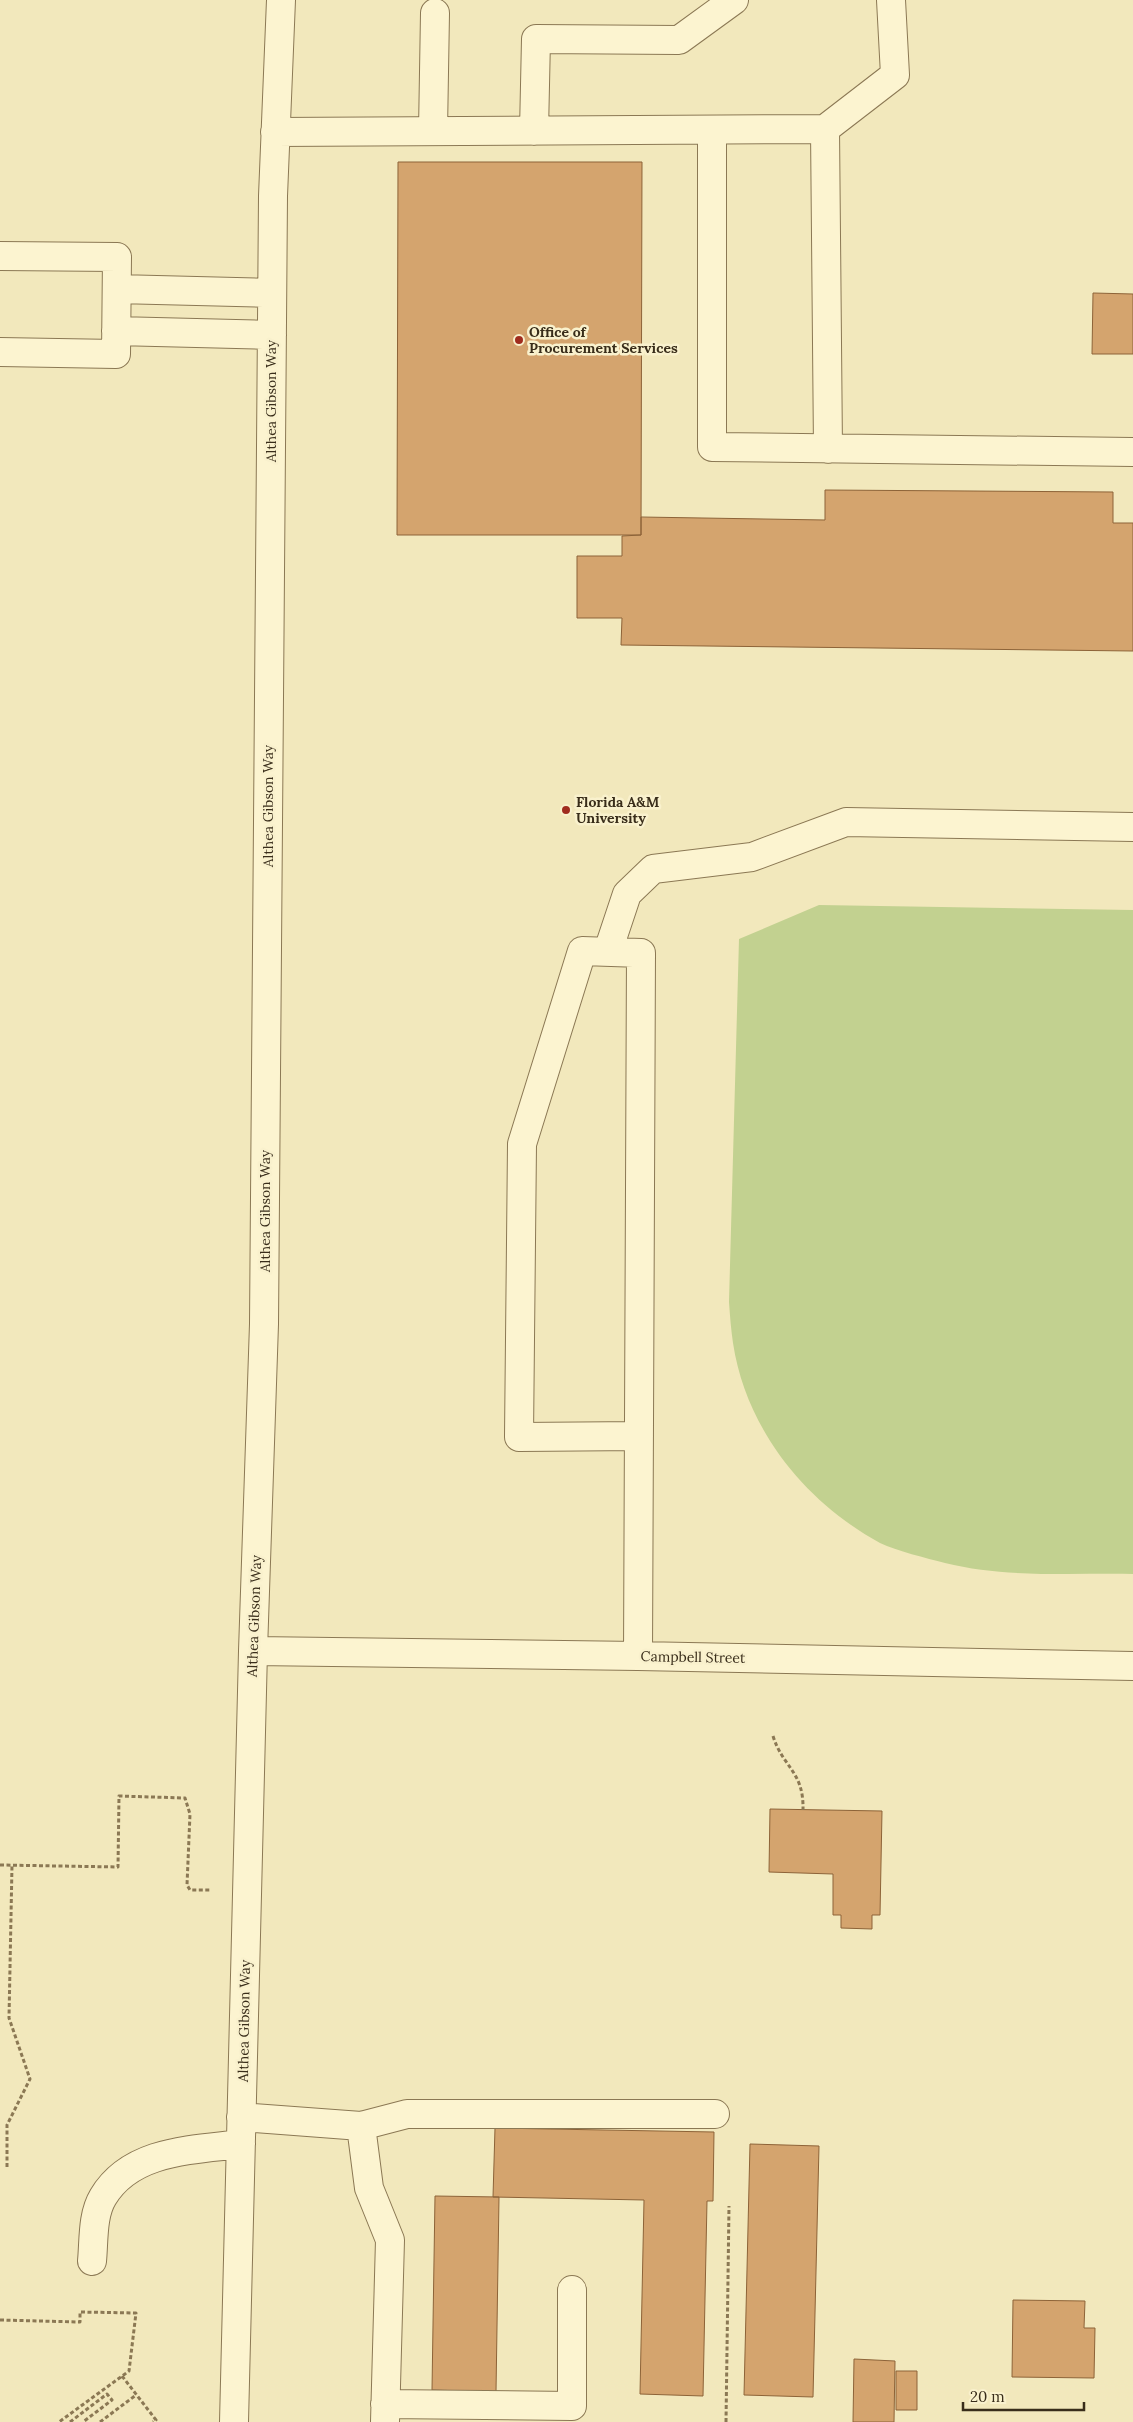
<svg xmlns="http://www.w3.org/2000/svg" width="1133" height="2422" viewBox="0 0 1133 2422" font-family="Lora,serif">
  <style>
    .green { fill: #c2d190 }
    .building { fill: #d4a46e; stroke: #8d6338 }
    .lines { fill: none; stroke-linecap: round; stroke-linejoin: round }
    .minor-casing { stroke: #8b7854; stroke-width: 30 }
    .path { stroke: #8b7854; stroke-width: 3; stroke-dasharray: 4 2.5; stroke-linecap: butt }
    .minor { stroke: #fcf4d0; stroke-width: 28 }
    .poi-dot { fill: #a02c1e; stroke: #f9f1cd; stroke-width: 2 }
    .labels { text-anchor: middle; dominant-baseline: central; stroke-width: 5; stroke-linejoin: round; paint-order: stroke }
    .poi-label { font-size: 14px; font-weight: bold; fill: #392d1a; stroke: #f9f1cd; text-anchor: start }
    .street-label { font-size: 14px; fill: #392d1a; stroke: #f9f1cd }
  </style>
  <rect width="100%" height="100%" fill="#f2e8bc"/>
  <!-- green -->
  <path class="green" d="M819 905 1133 910V1574C1071 1573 1005 1578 945 1563 926 1558 897 1551 880 1543 805 1502 746 1429 733 1343 731 1330 730 1316 729 1302L739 939Z"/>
  <!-- building -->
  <path class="building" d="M398 162H642L641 535H397Z
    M1093 293 1133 294V354H1092Z
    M825 490 1113 492V523H1133V651L621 645 622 618H577V556H622V536L641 535V517L825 520Z
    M770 1809 882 1811 880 1915H872V1929L841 1928V1915H833V1874L769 1872Z
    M495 2128 714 2132 713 2201H707L703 2396 640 2394 644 2200 493 2197Z
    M750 2144 819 2146 813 2397 744 2395Z
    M435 2196 499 2197 496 2392 432 2390Z
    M1013 2300 1085 2301 1084 2328H1095L1094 2378 1012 2377Z
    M854 2359 895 2361 894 2422H853Z
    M896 2371H917V2410H896Z"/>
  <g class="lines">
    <!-- minor casing -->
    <g class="minor-casing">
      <path id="minor" d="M825 129 828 449
        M712 130V447L1133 452
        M433 131 435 13
        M534 131 536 39 679 40 734 0
        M275 132 825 129 895 75 891 0
        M0 256 117 257 116 354 0 352
        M117 289 272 293
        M116 331 272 335
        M608 951 627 894 653 869 752 857 846 822 1133 827
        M253 1651 638 1656 1133 1666
        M638 1656 641 953 582 951 522 1144 519 1437 639 1436
        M241 2117 361 2126 407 2114H715
        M361 2126 369 2188 390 2240 385 2422
        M92 2261C94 2241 92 2215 103 2197 131 2150 192 2150 241 2144
        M385 2404 572 2406V2290
        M234 2422 253 1651 264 1324 273 196 281 0"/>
    </g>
    <!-- path -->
    <path class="path" d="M773 1736C783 1768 804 1771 803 1810
      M0 1865 118 1867 119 1796 185 1798 190 1814 187 1885 190 1890H211
      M7 2167V2125L30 2079 9 2018 12 1865
      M0 2320 80 2322V2312L136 2313 129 2371 59 2422
      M122 2376 156 2420 153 2422
      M70 2422 107 2394 112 2400 83 2422
      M100 2422 136 2395
      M726 2422 729 2206"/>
    <!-- minor -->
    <use href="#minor" class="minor"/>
  </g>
  <!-- markers -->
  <g class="poi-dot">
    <circle cx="519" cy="340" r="5"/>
    <circle cx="566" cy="810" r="5"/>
  </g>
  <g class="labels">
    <!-- poi labels -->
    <g class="poi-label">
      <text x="529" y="332">Office of<tspan x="529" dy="16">Procurement Services</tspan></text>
      <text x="576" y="802">Florida A&amp;M<tspan x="576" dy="16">University</tspan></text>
    </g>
    <!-- street labels -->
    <g class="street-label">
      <text transform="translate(271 401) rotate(-90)">Althea Gibson Way</text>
      <text transform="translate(268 806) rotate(-90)">Althea Gibson Way</text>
      <text transform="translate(265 1211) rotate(-90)">Althea Gibson Way</text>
      <text transform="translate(254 1616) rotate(-88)">Althea Gibson Way</text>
      <text transform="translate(693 1657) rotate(1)">Campbell Street</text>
      <text transform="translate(244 2021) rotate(-89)">Althea Gibson Way</text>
    </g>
  </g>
  <!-- scale -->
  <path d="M963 2402v8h121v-8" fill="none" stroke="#392d1a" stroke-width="2.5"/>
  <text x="970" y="2402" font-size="15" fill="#392d1a" stroke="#f9f1cd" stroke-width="4" paint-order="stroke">20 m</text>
</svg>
